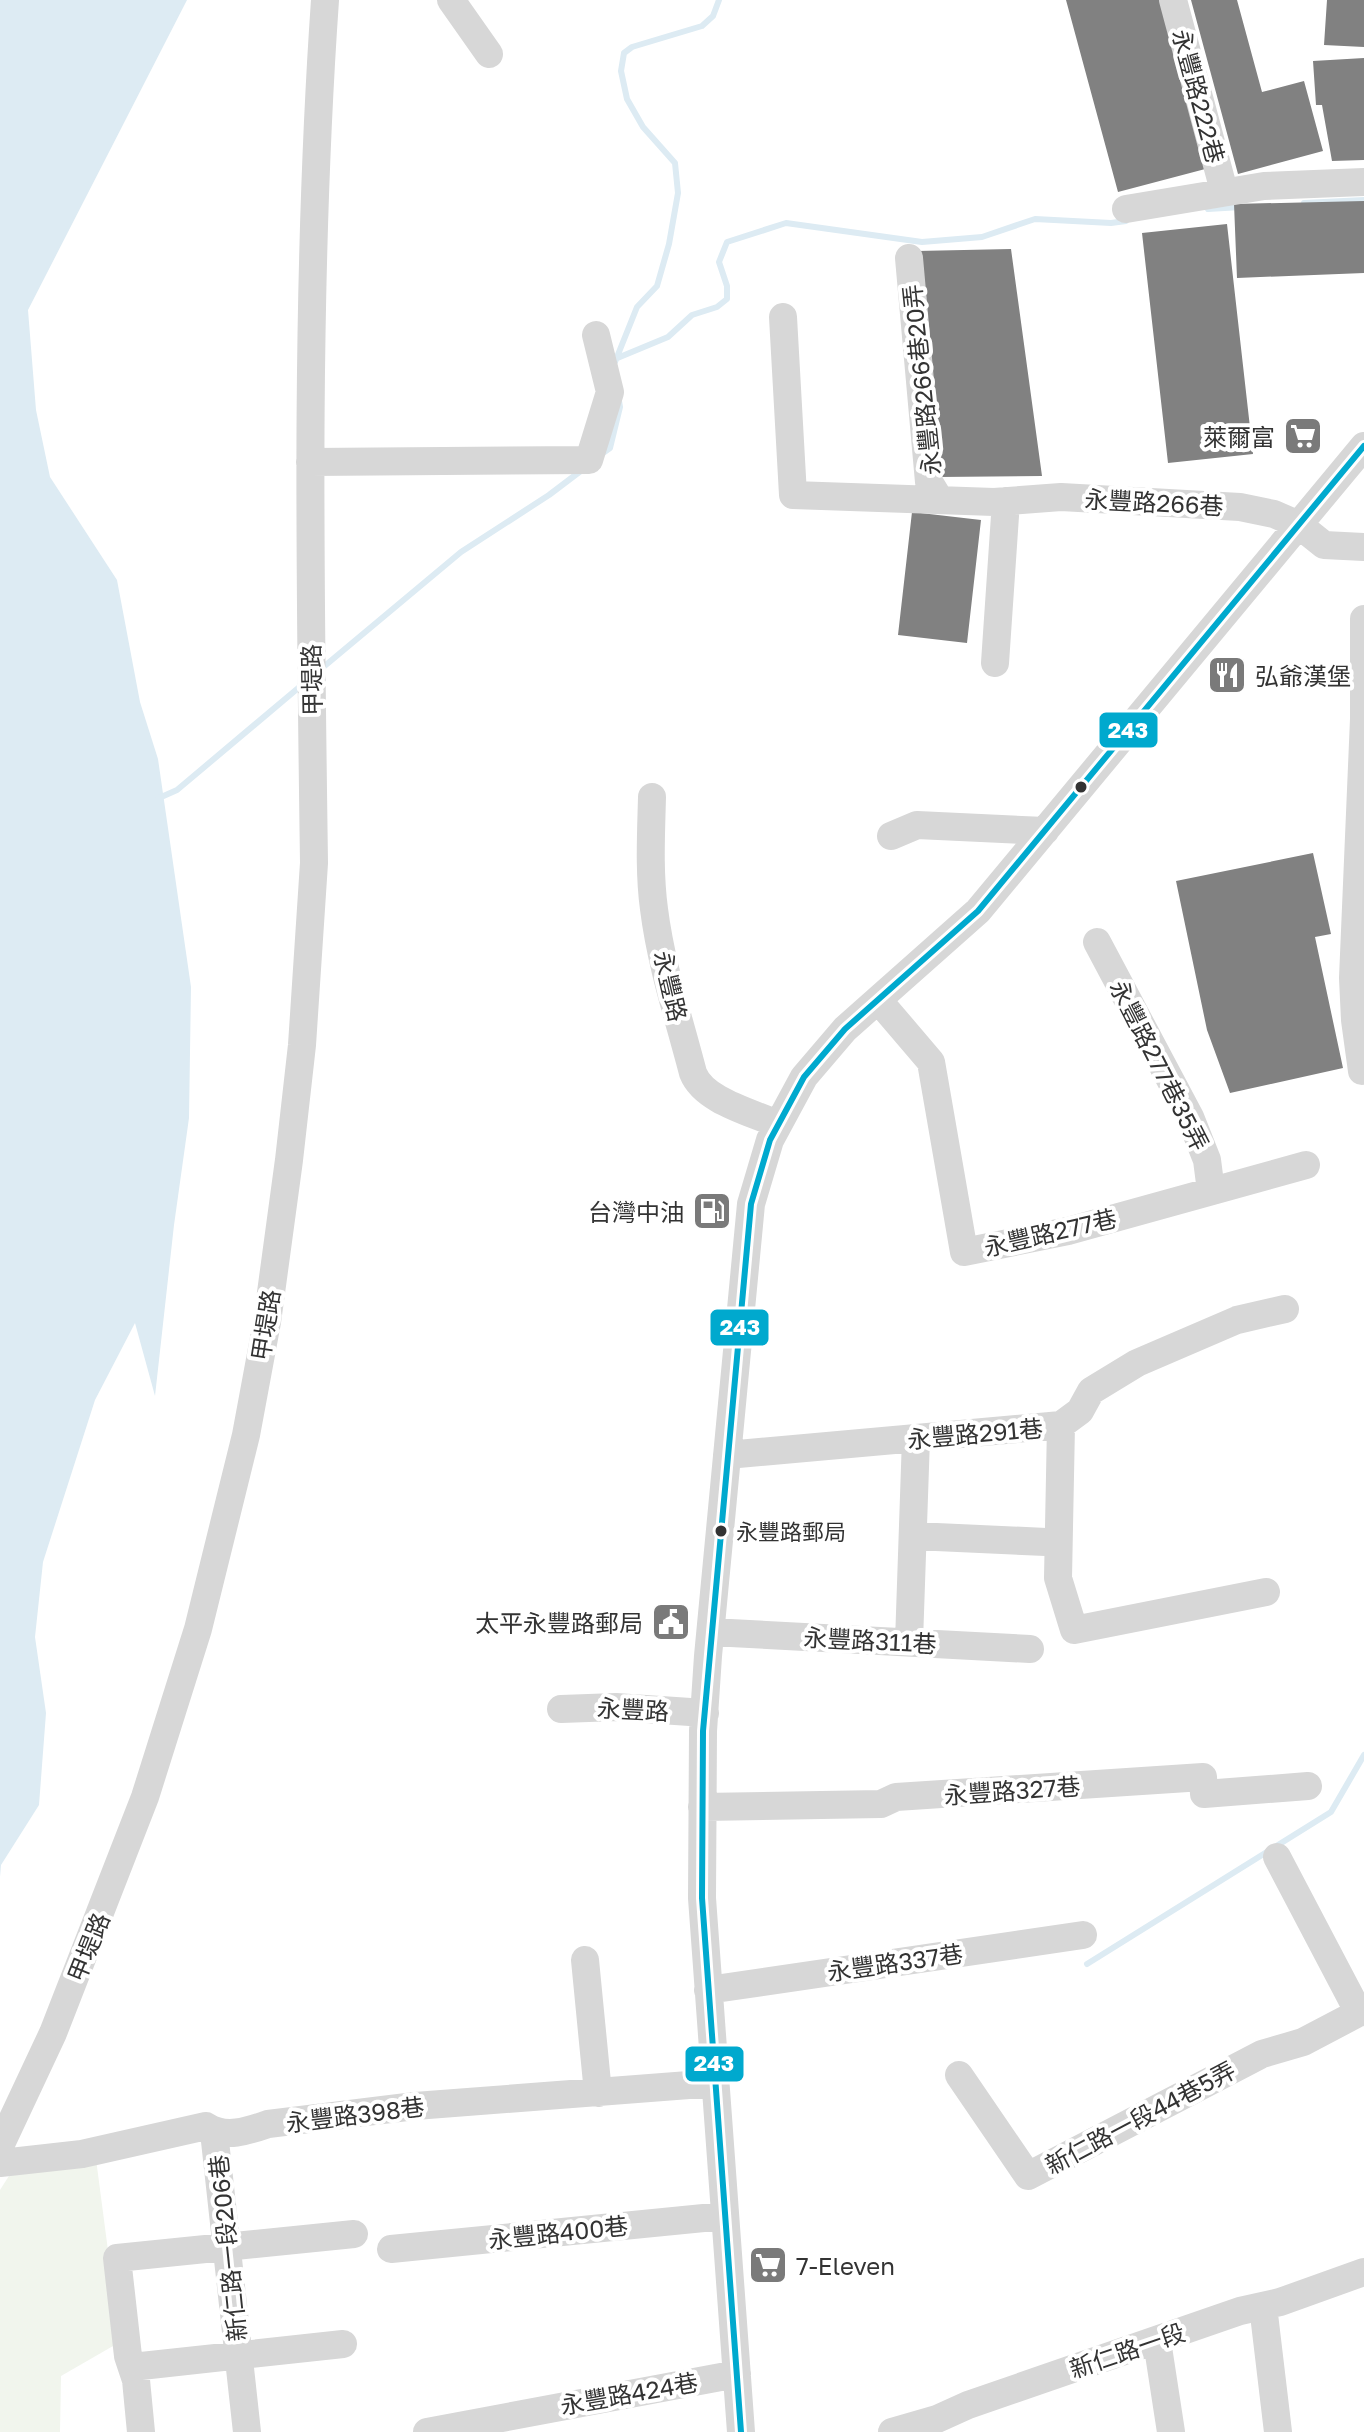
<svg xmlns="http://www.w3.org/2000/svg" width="1364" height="2432" viewBox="0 0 1364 2432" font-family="'Golos Text','Noto Sans TC',sans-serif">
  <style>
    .green { fill: #f1f5ed }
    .water { fill: #ddebf3 }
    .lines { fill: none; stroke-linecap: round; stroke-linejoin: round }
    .stream { stroke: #ddebf3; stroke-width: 6 }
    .building { fill: #818181 }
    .minor { stroke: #d7d7d7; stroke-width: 28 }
    .bus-1-casing { stroke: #fff; stroke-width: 12 }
    .bus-1 { stroke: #00a9ce; stroke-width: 6 }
    .bus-dot { fill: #333; stroke: #fff; stroke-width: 3 }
    .labels { text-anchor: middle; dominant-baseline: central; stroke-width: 8; stroke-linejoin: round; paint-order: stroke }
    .bus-label { font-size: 22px; fill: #333; stroke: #fff; text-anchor: start }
    .street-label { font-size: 24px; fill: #333; stroke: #fff }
    .poi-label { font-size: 24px; fill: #333; stroke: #fff; text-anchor: end }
    .line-badge { stroke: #fff; stroke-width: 3 }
    .badge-label { font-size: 22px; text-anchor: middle; font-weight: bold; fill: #fff }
  </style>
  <rect width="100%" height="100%" fill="#fff"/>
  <!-- green -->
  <path class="green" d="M96 2159 120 2342 61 2376 60 2432H0V2190L14 2168Z"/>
  <!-- water -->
  <path class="water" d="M0 0H187L28 310 36 410 50 477 117 580 140 702 158 759 191 987 189 1118 174 1225 155 1396 135 1323 95 1400 43 1562 35 1637 46 1713 39 1805 1 1865 0 1877Z"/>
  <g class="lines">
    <!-- stream -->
    <path class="stream" d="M1304 203 1364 200
      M1208 209 1241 207
      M615 359 668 337 692 315 717 307 727 299V286L719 262 727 242 786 223 922 242 982 237 1035 219 1111 223 1126 221
      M615 362 637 307 657 286 669 244 678 193 675 163 643 127 627 99 621 71 624 53 632 47 702 26 713 16 719 0
      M603 453 610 448 620 407 619 401
      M321 669 461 552 549 495 582 470
      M159 798 177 790 303 684
      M1087 1964 1331 1812 1364 1755"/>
  </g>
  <!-- building -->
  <path class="building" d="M1066 0H1163L1209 168 1118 192Z
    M1191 0H1237L1262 92 1304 81 1323 151 1238 174Z
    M1327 0H1364V47L1324 45Z
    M1364 58V160L1332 161 1322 105H1316L1313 61Z
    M1364 201V273L1237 278 1234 204Z
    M1227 224 1253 454 1168 463 1142 233Z
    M1011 249 1042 476 939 477 917 251Z
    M912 512 981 520 967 643 898 635Z
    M1313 853 1331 934 1315 937 1343 1068 1230 1093 1207 1030 1176 881Z"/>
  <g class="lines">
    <!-- minor -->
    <path class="minor" d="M451 0 489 54
      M1173 0 1224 191
      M1126 209 1264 186 1364 182
      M909 258 929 482 940 500
      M783 317 793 495 994 502 1061 497 1240 507 1274 514 1299 525 1324 545 1364 547
      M310 462 589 460 610 392 596 335
      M995 663 1006 501
      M652 797C651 835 649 872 654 909 661 965 679 1019 693 1073 704 1101 751 1112 777 1124
      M891 836 917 825 1045 831
      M1097 942 1190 1117 1207 1160 1211 1191
      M879 1001 931 1062 964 1252 1068 1231 1306 1165
      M1362 1071 1355 1020 1353 978 1364 719V619
      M1061 1425 1058 1578 1074 1630 1266 1592
      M727 1455 1061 1425 1080 1411 1091 1391 1137 1363 1237 1320 1285 1309
      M914 1536 1046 1542
      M711 1632 1030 1649
      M909 1642 916 1438
      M561 1709 616 1707 705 1713
      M702 1807 881 1804 896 1797 1203 1777 1204 1794 1308 1786
      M1277 1857 1359 2013
      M585 1960 598 2093
      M708 1990 1083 1935
      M959 2075 1028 2176 1262 2054 1303 2042 1364 2010
      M214 2132 247 2432
      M0 2146 53 2033 145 1797 198 1629 246 1435 267 1322 289 1160 302 1045 314 863C310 576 305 287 325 0
      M0 2163 82 2154 206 2126C225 2139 248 2131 268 2124L415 2106 715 2083
      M391 2249 724 2216
      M1263 2306 1278 2432
      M1157 2341 1171 2432
      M132 2367 343 2344
      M141 2432 136 2380 128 2356 117 2258 354 2234
      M427 2432 737 2374
      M741 2432 702 1898 703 1731 708 1656 751 1204 770 1140 804 1077 845 1029 978 911 1364 446
      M892 2432 937 2419 968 2405 1240 2311 1280 2302 1364 2272"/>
    <!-- bus-1 casing -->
    <g class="bus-1-casing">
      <path id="bus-1" d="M741 2432 702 1898 703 1731 751 1204 770 1140 804 1077 845 1029 978 911 1364 446"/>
    </g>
    <!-- bus-1 -->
    <use href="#bus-1" class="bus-1"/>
  </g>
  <!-- icons -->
  <defs>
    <g id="supermarket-square" transform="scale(2)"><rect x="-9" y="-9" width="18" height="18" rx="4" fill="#7a7a7a" stroke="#fff"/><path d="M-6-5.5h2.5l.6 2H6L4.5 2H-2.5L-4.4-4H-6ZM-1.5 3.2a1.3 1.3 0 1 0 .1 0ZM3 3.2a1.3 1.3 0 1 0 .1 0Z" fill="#fff"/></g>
    <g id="restaurant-square" transform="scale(2)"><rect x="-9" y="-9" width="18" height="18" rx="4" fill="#7a7a7a" stroke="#fff"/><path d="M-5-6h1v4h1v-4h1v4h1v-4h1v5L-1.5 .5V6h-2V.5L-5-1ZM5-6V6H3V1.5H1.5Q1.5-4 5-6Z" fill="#fff"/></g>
    <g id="fuel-square" transform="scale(2)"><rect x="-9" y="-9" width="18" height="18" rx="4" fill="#7a7a7a" stroke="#fff"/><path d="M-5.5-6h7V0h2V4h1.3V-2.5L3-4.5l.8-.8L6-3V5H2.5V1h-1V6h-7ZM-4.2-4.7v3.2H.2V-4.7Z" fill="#fff"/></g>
    <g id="civic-square" transform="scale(2)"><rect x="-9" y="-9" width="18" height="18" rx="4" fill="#7a7a7a" stroke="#fff"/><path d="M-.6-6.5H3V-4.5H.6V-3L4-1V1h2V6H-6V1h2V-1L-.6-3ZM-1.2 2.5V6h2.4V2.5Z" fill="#fff"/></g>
  </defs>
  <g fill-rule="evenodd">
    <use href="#supermarket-square" x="1303" y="436"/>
    <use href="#restaurant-square" x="1227" y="675"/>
    <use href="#fuel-square" x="712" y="1211"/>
    <use href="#civic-square" x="671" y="1622"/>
    <use href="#supermarket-square" x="768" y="2265"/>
  </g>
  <!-- markers -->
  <g class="bus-dot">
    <circle cx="1081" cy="787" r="7"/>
    <circle cx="721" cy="1531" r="7"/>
  </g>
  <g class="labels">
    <!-- bus labels -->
    <g class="bus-label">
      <text x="736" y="1531">永豐路郵局</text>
    </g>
    <!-- street labels -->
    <g class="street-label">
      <text transform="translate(1199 96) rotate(75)">永豐路222巷</text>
      <text transform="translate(921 380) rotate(-96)">永豐路266巷20弄</text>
      <text transform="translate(1154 502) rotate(3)">永豐路266巷</text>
      <text transform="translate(311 680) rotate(-91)">甲堤路</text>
      <text transform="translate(671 986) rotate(77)">永豐路</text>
      <text transform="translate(1160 1065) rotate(63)">永豐路277巷35弄</text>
      <text transform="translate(1050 1232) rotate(-13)">永豐路277巷</text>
      <text transform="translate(265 1325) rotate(-81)">甲堤路</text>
      <text transform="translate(975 1433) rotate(-5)">永豐路291巷</text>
      <text transform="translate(870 1640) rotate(3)">永豐路311巷</text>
      <text transform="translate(633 1709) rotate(3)">永豐路</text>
      <text transform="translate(1012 1790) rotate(-4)">永豐路327巷</text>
      <text transform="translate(88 1947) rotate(-68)">甲堤路</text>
      <text transform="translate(895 1962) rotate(-8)">永豐路337巷</text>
      <text transform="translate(355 2114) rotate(-7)">永豐路398巷</text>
      <text transform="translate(1140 2117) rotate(-28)">新仁路一段44巷5弄</text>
      <text transform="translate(558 2232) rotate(-6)">永豐路400巷</text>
      <text transform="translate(227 2248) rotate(-96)">新仁路一段206巷</text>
      <text transform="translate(1127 2350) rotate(-19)">新仁路一段</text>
      <text transform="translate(629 2393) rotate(-10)">永豐路424巷</text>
    </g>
    <!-- poi labels -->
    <g class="poi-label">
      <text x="1275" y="436">萊爾富</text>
      <text x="1255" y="675" text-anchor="start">弘爺漢堡</text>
      <text x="684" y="1211">台灣中油</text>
      <text x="643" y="1622">太平永豐路郵局</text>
      <text x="796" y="2265" text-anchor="start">7-Eleven</text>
    </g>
  </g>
  <g class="line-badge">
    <rect x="1098" y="711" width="61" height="38" rx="8" fill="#00a9ce"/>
    <rect x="709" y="1308" width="61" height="39" rx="8" fill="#00a9ce"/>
    <rect x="684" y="2045" width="61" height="38" rx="8" fill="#00a9ce"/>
  </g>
  <g class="badge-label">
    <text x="1128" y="738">243</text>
    <text x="740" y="1335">243</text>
    <text x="714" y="2071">243</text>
  </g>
</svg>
